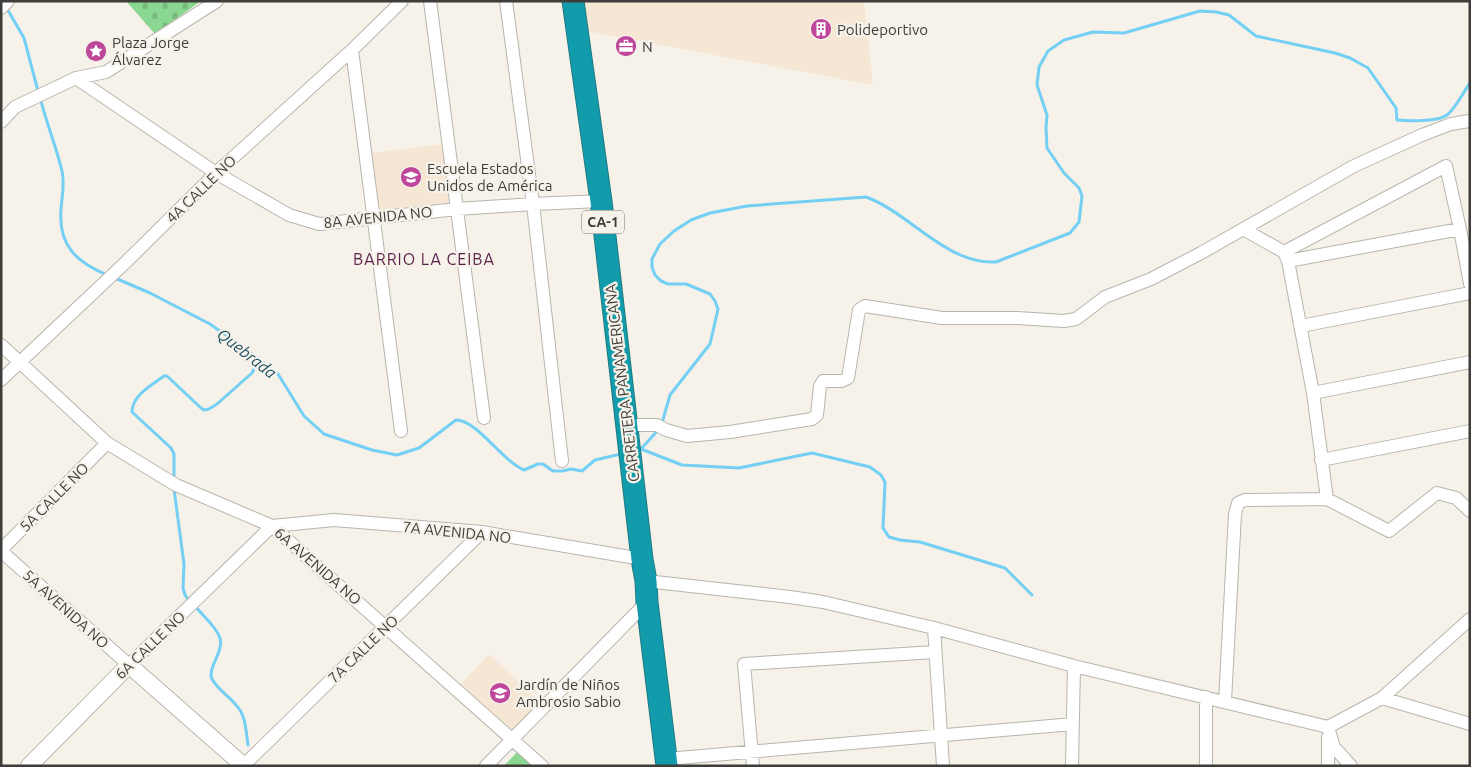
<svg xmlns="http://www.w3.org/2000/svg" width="1471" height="767" viewBox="0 0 1471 767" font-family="Ubuntu,sans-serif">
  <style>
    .education { fill: #f5e7d3 }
    .cemetery { fill: url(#cemetery-stones) }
    .pitch { fill: #89d791 }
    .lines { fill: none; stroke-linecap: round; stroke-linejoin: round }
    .stream { stroke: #73cff4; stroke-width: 3 }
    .street-casing { stroke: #b8b5ad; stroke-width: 14 }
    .secondary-casing { stroke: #b8b5ad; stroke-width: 18 }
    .highway-casing { stroke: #217a82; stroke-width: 23 }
    .street { stroke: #fff; stroke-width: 12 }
    .secondary { stroke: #fff; stroke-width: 16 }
    .highway { stroke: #129baa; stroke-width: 21 }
    .labels { text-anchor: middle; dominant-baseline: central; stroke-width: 4.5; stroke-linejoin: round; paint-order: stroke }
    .shield { fill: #f6f2ea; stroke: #75736e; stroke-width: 1 }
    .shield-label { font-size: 14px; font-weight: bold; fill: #3e3d39 }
    .poi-label { font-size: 15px; fill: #3e3d39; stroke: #f6f2ea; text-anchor: start }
    .street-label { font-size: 15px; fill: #3e3d39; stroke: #f6f2ea }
    .neighbourhood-label { font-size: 16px; letter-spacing: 1px; fill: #591f48; stroke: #f6f2ea }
    .water-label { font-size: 16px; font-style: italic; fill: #1c5063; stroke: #f6f2ea }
  </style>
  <defs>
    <pattern id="cemetery-stones" width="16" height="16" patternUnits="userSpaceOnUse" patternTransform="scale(1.25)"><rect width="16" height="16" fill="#89d791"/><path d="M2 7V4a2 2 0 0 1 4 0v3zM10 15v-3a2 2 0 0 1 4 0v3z" fill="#77b97e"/></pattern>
  </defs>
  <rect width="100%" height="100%" fill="#f6f2ea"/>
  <!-- education -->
  <path class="education" d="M584 1H864L873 85 587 31Z
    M443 144 450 202 379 211 372 153Z
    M489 654 539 702 511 731 461 684Z"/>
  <!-- cemetery -->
  <path class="cemetery" d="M126 1H201L155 34Z"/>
  <!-- pitch -->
  <path class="pitch" d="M518 751 533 766H504Z"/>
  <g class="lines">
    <!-- stream -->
    <path class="stream" d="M6 7 24 38 38 91
      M40 97C46 122 56 146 62 171 65 184 62 196 61 209 58 245 76 262 107 275
      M115 278 150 293 210 324 259 359 278 374 304 416 324 434 372 450 397 455 419 448 456 420C477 420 502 461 524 470L538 464H543L553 471H562L571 469 582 471 595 460 621 454
      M662 423 670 395 710 344 718 309 715 301 710 294 686 284H668L661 281 655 275 652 267V259L660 244 674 231 691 220 710 213 747 206 866 197C910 213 947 265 996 262L1070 233 1079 222 1082 196 1079 188 1064 173 1047 148 1046 128 1047 115 1037 85 1039 67 1048 51 1064 40 1093 32 1124 33 1200 11 1216 12 1229 15 1256 36 1335 53 1350 58 1368 68 1396 108 1397 120C1408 121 1438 122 1447 115 1455 109 1464 91 1470 83
      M641 449 659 429
      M641 449 682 465 739 468 812 453 870 467 881 475 885 482 883 528 889 537 900 540 920 542 1005 568 1032 595
      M174 480V454L171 448 132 412C132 395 152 385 164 376H167L201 408 204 410 209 409 217 404 252 373 259 359
      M174 489 184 564 183 588 185 595 189 600
      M194 605C202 615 216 626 220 638 224 651 207 669 212 679 218 690 229 696 236 705 246 715 246 732 248 745"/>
    <!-- street casing -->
    <g class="street-casing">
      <path id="street" d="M430 1 484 418
        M506 1 533 204 562 461
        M1 8 8 1
        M352 50 401 431
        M76 78 216 173 289 215 319 224 457 209 533 204 601 201
        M1 122 15 107 76 78 106 72 217 1
        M1243 229 1284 252 1288 261 1313 393 1327 499
        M1284 252 1446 166 1460 229 1470 284
        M1288 261 1460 229
        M1301 326 1470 293
        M1 345 107 443 176 485 272 526 542 766
        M1 380 126 262 216 173 352 50 402 1
        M1313 393 1470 362
        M627 425H657L666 430 687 436 730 432 812 419 817 415 820 386 823 381H842L848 378 859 310 865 306 942 318H1017L1064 321 1076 319 1105 297 1151 279 1201 253 1354 166 1422 135 1451 124 1469 121
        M1321 460 1470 431
        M272 526 334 520 482 532 642 559
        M1 550 107 443
        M1 551 129 665 272 526
        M646 581 790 597 823 602 934 628 1074 666 1328 727 1382 698 1470 619
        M934 628 943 766
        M1382 698 1470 724
        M1225 701 1235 514 1238 503 1245 500 1327 499 1389 531 1437 493 1456 498 1470 511
        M1328 727 1334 747 1351 766
        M1328 737V766
        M667 759 1073 724
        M243 766 482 532
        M486 766 647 602
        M753 766 744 664 935 652
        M1072 766 1074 666
        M1206 766V697"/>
    </g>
    <!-- secondary casing -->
    <g class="secondary-casing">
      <path id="secondary" d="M29 766 129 665 244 766"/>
    </g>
    <!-- highway casing -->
    <g class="highway-casing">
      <path id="highway" d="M573 1 601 201 642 559 646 581 647 602 667 766"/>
    </g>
    <!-- street -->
    <use href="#street" class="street"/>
    <!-- secondary -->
    <use href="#secondary" class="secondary"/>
    <!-- highway -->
    <use href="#highway" class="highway"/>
  </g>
  <!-- icons -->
  <defs>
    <g id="building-disc" transform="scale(1.125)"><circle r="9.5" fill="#be469b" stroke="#f6f2ea"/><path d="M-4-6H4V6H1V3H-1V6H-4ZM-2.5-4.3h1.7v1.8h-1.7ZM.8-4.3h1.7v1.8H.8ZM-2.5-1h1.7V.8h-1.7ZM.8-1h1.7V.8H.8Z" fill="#fff"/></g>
    <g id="office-disc" transform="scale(1.125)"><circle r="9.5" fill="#be469b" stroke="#f6f2ea"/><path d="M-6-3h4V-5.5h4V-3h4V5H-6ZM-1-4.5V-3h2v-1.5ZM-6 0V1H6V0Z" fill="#fff"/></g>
    <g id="sight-disc" transform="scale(1.125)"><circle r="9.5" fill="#be469b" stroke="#f6f2ea"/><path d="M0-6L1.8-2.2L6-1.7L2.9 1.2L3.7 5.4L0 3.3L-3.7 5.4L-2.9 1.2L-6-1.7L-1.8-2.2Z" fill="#fff"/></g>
    <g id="school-disc" transform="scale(1.125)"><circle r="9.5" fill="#be469b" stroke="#f6f2ea"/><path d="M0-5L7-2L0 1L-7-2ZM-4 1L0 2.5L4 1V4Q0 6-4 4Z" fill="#fff"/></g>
  </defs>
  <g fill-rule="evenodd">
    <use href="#building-disc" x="821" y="29"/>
    <use href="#office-disc" x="626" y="46"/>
    <use href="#sight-disc" x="96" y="51"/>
    <use href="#school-disc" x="411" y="177"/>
    <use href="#school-disc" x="500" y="693"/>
  </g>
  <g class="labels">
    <!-- shield labels -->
    <rect class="shield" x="582" y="210.5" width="42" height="23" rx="4"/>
    <g class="shield-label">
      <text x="603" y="222">CA-1</text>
    </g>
    <!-- poi labels -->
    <g class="poi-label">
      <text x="837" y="29">Polideportivo</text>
      <text x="112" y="42">Plaza Jorge<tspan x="112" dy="17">Álvarez</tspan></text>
      <text x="642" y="46">N</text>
      <text x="427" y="168">Escuela Estados<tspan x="427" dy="17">Unidos de América</tspan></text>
      <text x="516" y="684">Jardín de Niños<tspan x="516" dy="17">Ambrosio Sabio</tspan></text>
    </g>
    <!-- street labels -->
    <g class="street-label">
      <text transform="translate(201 189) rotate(-44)">4A CALLE NO</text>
      <text transform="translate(378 217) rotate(-6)">8A AVENIDA NO</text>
      <text transform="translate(622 383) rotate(-97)">CARRETERA PANAMERICANA</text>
      <text transform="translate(54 497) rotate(-45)">5A CALLE NO</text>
      <text transform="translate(457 532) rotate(6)">7A AVENIDA NO</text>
      <text transform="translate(318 566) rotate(41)">6A AVENIDA NO</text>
      <text transform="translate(66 609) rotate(42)">5A AVENIDA NO</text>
      <text transform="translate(150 645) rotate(-44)">6A CALLE NO</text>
      <text transform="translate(363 649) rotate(-44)">7A CALLE NO</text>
    </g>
    <!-- neighbourhood labels -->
    <g class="neighbourhood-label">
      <text x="424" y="259">BARRIO LA CEIBA</text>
    </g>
    <!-- water labels -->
    <g class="water-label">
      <text transform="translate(247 353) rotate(38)">Quebrada</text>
    </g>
  </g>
  <!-- border -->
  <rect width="1471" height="767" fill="none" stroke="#3e3d39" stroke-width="5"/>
</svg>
